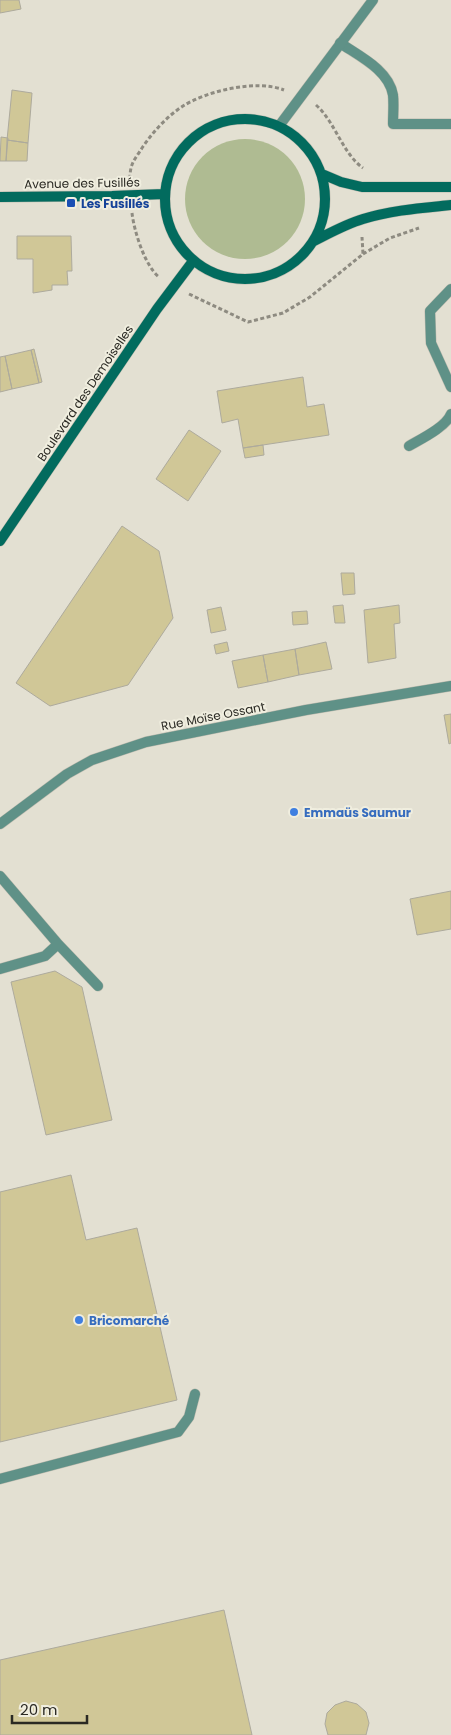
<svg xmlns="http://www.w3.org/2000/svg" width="451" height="1735" viewBox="0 0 451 1735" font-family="Poppins,sans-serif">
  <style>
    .green { fill: #afbb92 }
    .building { fill: #d0c797; stroke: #adaa9d }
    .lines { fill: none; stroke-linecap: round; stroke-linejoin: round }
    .lane-casing { stroke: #bebbaf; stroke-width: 11 }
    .street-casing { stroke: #bebbaf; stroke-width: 11 }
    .secondary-casing { stroke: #bebbaf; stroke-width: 11 }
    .path { stroke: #8e8b81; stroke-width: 3; stroke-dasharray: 4 2.5; stroke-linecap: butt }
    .lane { stroke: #5f9187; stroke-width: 10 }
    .street { stroke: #5f9187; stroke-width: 10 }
    .secondary { stroke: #026b5e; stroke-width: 10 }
    .transit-dot { fill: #1a4fb4; stroke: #f0eedf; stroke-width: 2 }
    .shop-dot { fill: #3f7fe0; stroke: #f0eedf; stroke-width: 2 }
    .labels { text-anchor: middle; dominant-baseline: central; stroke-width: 4; stroke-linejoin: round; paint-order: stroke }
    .street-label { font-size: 12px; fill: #2a2923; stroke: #f0eedf }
    .transit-label { font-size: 12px; font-weight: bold; fill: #164399; stroke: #f0eedf; text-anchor: start }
    .shop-label { font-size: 12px; font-weight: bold; fill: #366cbe; stroke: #f0eedf; text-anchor: start }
  </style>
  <rect width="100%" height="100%" fill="#e3e0d2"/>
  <!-- green -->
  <path class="green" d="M185 199a60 60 0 1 1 120 0a60 60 0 1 1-120 0Z"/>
  <!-- building -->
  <path class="building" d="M0 0H19L21 9 0 13Z
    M12 90 32 93 28 143 7 140Z
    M1 137 8 138 6 161H0Z
    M7 140 28 143 27 161H6Z
    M17 236H71L72 271H67L68 285H52V290L33 293V259H17Z
    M34 349 42 382 39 383 31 350Z
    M31 350 39 383 12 389 5 356Z
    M5 356 12 389 0 392V357Z
    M303 377 307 407 324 404 329 435 243 448 238 419 222 423 217 391Z
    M189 430 221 451 188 501 156 479Z
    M263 445 264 455 245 458 243 448Z
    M122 526 159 551 173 618 128 685 50 706 16 683Z
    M341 573H354L355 594 343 595Z
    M343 605 345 623H335L333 606Z
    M399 605 400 623 394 624 396 658 368 663 364 610Z
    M221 607 226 630 211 633 207 610Z
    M307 611 308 624 293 625 292 612Z
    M227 642 229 651 216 654 214 645Z
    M326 642 332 669 299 675 295 649Z
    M295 649 299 675 268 682 263 655Z
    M263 655 268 682 238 688 232 661Z
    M451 714V743L449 744 444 715Z
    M451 891V929L417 935 410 899Z
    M55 971 82 987 112 1120 46 1135 11 982Z
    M71 1175 86 1240 137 1228 177 1400 0 1442V1192Z
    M224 1610 252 1735H0V1660Z
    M346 1701 357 1704 366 1712 369 1723 366 1735H328L325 1724 327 1713 335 1705Z"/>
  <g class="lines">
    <!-- lane casing -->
    <g class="lane-casing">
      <path id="lane" d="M340 43C359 56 389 70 393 95 394 104 393 114 393 124H451
        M451 289 430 311 431 343 451 387
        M409 446C421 439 446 427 451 414
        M0 876 58 944
        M0 969 45 956 58 944 98 986
        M0 1479 178 1432 189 1417 195 1394"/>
    </g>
    <!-- street casing -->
    <g class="street-casing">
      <path id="street" d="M279 126 373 0
        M0 824 67 774 92 760 146 742 306 710 451 686"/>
    </g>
    <!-- secondary casing -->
    <g class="secondary-casing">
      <path id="secondary" d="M165 199a80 80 0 1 1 160 0a80 80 0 1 1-160 0Z
        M322 174 341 182 362 187H451
        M0 197 112 196 164 194
        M314 241C330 233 346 224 363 219 392 210 422 208 451 205
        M0 541 157 309 193 261"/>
    </g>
    <!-- path -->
    <path class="path" d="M316 105C336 123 342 153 363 168
      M130 179C130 163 134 161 142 148 153 132 166 117 183 106 207 91 256 79 284 90
      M132 213C134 231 145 266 159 277
      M363 254 390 238 419 228
      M189 294 248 322 283 313 310 297 363 254 362 237"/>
    <!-- lane -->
    <use href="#lane" class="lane"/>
    <!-- street -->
    <use href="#street" class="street"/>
    <!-- secondary -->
    <use href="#secondary" class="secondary"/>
  </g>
  <!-- markers -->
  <rect class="transit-dot" x="66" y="198" width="10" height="10" rx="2.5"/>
  <g class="shop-dot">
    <circle cx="294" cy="812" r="5"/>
    <circle cx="79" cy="1320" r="5"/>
  </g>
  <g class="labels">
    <!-- street labels -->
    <g class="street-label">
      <text transform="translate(82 183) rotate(-1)">Avenue des Fusillés</text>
      <text transform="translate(85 393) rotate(-56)">Boulevard des Demoiselles</text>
      <text transform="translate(213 716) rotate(-11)">Rue Moïse Ossant</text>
    </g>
    <!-- transit labels -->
    <g class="transit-label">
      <text x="81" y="203">Les Fusillés</text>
    </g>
    <!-- shop labels -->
    <g class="shop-label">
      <text x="304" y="812">Emmaüs Saumur</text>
      <text x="89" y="1320">Bricomarché</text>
    </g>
  </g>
  <!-- scale -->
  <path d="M12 1715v8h75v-8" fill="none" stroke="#2a2923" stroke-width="2.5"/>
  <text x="20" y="1715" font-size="15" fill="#2a2923" stroke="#f0eedf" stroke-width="4" paint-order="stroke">20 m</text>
</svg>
